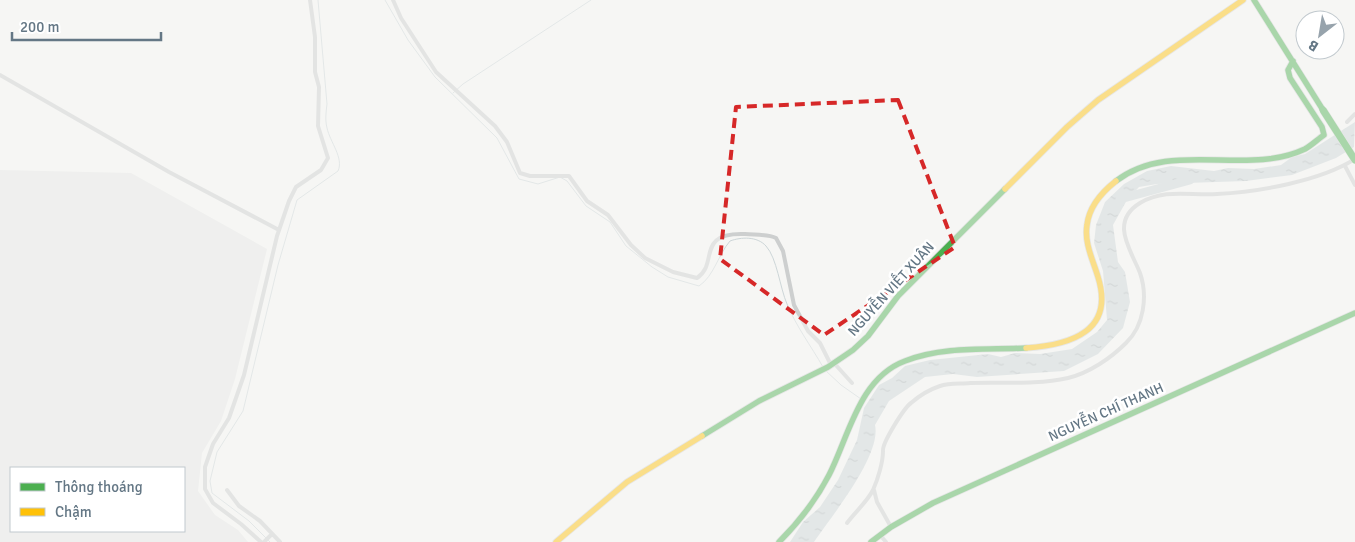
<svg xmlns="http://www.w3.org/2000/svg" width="1355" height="542" viewBox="0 0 1355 542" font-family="Signika,sans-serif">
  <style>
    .built { fill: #e6e7e6; fill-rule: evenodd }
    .water { fill: url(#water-ripples) }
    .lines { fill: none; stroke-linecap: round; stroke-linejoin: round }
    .stream { stroke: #cdd6d8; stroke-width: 1 }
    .river { stroke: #cdd6d8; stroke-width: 9 }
    .fast-casing { stroke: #d3d4d5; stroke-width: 7 }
    .slow-casing { stroke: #d3d4d5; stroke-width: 7 }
    .street { stroke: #cdcfcf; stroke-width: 4 }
    .fast { stroke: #4caf50; stroke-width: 5.5 }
    .slow { stroke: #ffc107; stroke-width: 5.5 }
    .fast-bridge-casing { stroke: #d2d3d3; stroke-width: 8; stroke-linecap: butt }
    .fast-bridge { stroke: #4caf50; stroke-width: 7 }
    .marked { fill: none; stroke: #d62828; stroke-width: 4; stroke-dasharray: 10 6; stroke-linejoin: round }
    .labels { text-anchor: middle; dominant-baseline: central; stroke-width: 5; stroke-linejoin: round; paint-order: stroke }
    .street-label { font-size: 14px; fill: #647785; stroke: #fff }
  </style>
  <defs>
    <pattern id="water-ripples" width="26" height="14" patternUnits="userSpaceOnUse" patternTransform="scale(1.25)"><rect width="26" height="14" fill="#cdd6d8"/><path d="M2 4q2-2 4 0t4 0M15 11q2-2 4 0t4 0" fill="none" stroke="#aab2b5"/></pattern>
  </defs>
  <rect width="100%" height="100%" fill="#f6f6f4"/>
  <!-- built -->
  <path class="built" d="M0 170 131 173 267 249 235 379 221 421 202 453 198 491 215 515 238 530 248 542H0ZM11 468H184V531H11Z"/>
  <!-- water -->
  <path class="water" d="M1355 122 1354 147 1336 158 1292 175 1246 181 1157 184 1139 187 1127 200 1113 225 1118 262 1125 272 1130 302 1123 328 1098 354 1064 371 977 377 953 374 925 377 889 401 875 425C882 455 831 517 814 542H790L803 522 820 507 838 480 857 440 864 408 879 385 892 378 905 366 930 360 988 354 1001 357 1015 353 1040 354 1072 349 1097 332 1107 320 1103 271 1094 243 1096 225 1105 202 1124 184 1147 171 1171 166 1214 171 1228 168 1254 169 1281 165 1292 157 1305 154Z"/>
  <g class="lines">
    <!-- stream -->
    <path class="stream" d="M385 0 408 40 435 77 497 138 519 179 538 184 560 177 567 181 586 206 610 222 626 246 652 267 668 277 699 286C714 276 718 255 730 241 741 237 757 236 766 246 777 258 780 288 787 304 796 326 811 346 823 367
      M453 93 463 84 591 0
      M825 370 841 385 861 399
      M270 542 249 521 212 493 210 481 217 452 243 411 278 265 297 200 338 171C344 158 330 142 327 128 325 120 326 112 327 104L318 0"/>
    <!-- river -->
    <path class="river" d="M1120 199 1190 180"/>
    <!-- fast casing -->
    <g class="fast-casing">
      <path id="fast" d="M1254 0 1323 110
        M1116 181C1171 139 1246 177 1305 149 1312 145 1318 139 1324 135L1322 127 1290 78 1288 70 1293 61
        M702 436 759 401 828 367 853 350 868 336 898 296 1005 189
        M779 542C799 522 816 500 829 475 849 436 859 378 905 361 943 346 987 350 1026 348
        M871 542 891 527 933 503 1355 313"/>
    </g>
    <!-- slow casing -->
    <g class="slow-casing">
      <path id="slow" d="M1005 189 1067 127 1098 100 1243 0
        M1026 348C1071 345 1115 331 1098 277 1093 260 1084 243 1087 225 1089 207 1102 192 1116 181
        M556 542 627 482 702 436"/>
    </g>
    <!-- street -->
    <path class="street" d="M393 0 401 18 436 72 495 126 507 142 520 173 530 176H569L587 201 608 215 631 245 645 258 673 272 697 278C719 264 695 232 745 234 755 235 768 234 776 238L783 251 794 305 808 331 820 343 831 365
      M0 75 169 172 279 230
      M1347 122 1355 114
      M1345 166 1355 185
      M834 363 852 383
      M227 490 239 506 260 521 280 542
      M874 490 877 502 891 527
      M847 523C855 512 867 502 873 490 878 479 883 462 883 451 882 443 904 408 911 403 919 396 931 389 940 386 949 383 961 384 970 383 1002 382 1037 385 1068 378 1089 373 1111 358 1126 343 1144 326 1148 296 1140 273 1131 250 1109 222 1140 203 1165 188 1191 196 1217 194 1258 192 1321 181 1355 159
      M880 535 886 542
      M261 542 241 524 213 503 205 489V467L213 444 229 418 244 375 277 236 289 201 296 187 321 170 328 158 318 126 319 87 315 72V37L310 0
      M264 542 272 534"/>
    <!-- fast -->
    <use href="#fast" class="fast"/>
    <!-- slow -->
    <use href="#slow" class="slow"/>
    <!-- fast-bridge casing -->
    <g class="fast-bridge-casing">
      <path id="fast-bridge" d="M1323 110 1355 160"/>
    </g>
    <!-- fast-bridge -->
    <use href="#fast-bridge" class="fast-bridge"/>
  </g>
  <!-- marked area -->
  <path d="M0 0H1355V542H0ZM898 100 955 247 824 335 720 259 736 107Z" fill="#f6f6f4" fill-opacity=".55" fill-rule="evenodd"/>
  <path class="marked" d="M898 100 955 247 824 335 720 259 736 107Z"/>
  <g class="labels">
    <!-- street labels -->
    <g class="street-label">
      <text transform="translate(891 289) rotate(-48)">NGUYỄN VIẾT XUÂN</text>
      <text transform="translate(1106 412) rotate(-24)">NGUYỄN CHÍ THANH</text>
    </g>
  </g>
  <!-- legend -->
  <rect x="10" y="467" width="175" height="65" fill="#ffffff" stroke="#c1c9ce"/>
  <rect x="20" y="483" width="25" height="8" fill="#4caf50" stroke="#c1c9ce"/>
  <text x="55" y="492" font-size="15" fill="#647785">Thông thoáng</text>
  <rect x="20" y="508" width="25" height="8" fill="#ffc107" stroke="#c1c9ce"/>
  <text x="55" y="517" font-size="15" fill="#647785">Chậm</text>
  <!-- north arrow -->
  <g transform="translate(1320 35) rotate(211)"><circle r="24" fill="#ffffff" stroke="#c1c9ce"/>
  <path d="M0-4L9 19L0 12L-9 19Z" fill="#97a3ac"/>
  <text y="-8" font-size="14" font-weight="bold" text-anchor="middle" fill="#647785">B</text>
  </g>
  <!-- scale -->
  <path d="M12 32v8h149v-8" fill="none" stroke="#647785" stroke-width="2.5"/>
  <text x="20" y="32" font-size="15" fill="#647785" stroke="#ffffff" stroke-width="4" paint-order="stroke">200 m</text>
</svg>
